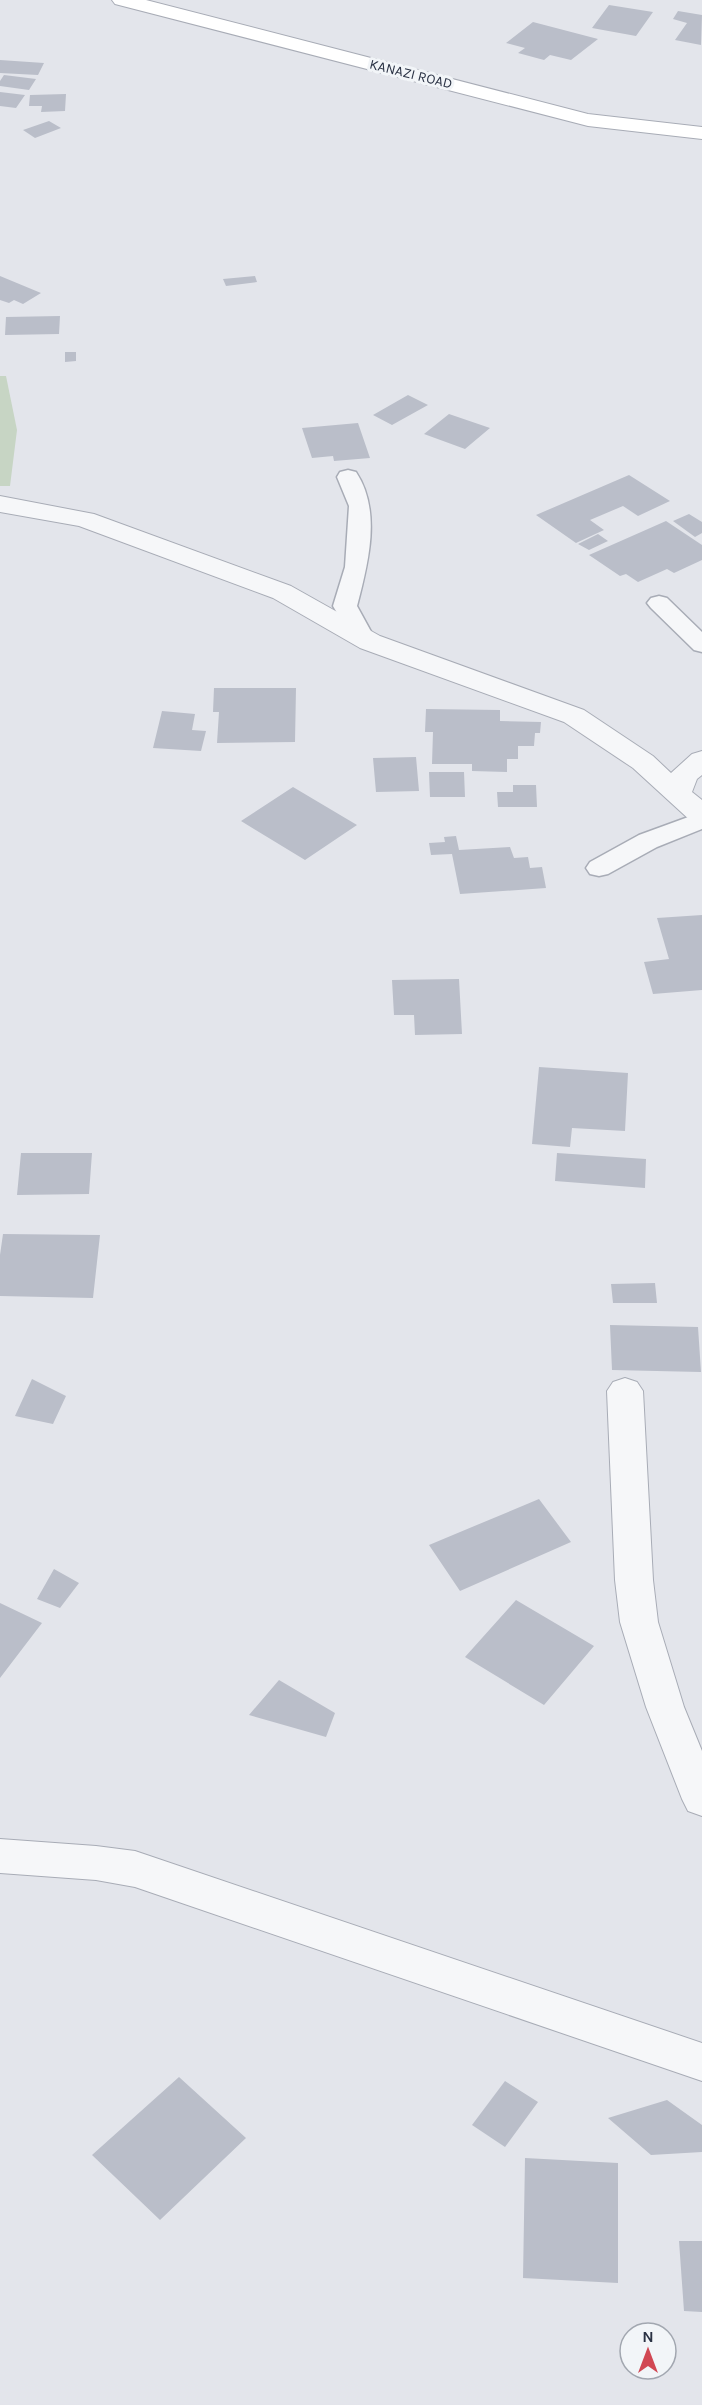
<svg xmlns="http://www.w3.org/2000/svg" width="702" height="2405" viewBox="0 0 702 2405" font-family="Karla,sans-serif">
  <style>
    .green { fill: #c7d5c4 }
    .building { fill: #babec9 }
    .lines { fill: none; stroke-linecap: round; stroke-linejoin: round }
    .lane-casing { stroke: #a8acb6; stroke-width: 3 }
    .street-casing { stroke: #a8acb6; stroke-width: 2 }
    .secondary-casing { stroke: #a8acb6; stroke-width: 2 }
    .lane { fill: #f6f7f9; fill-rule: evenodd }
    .street { fill: #f6f7f9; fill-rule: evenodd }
    .secondary { fill: #fff; fill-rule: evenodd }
    .labels { text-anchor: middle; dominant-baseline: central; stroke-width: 6; stroke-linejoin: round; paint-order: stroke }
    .far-street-label { font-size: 14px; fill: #2a3244; stroke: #f2f5f8 }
  </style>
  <rect width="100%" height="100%" fill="#e3e5eb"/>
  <!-- green -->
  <path class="green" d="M0 376H6L17 430 10 486H0Z"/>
  <!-- building -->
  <path class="building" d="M609 5 653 12 636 36 592 28Z
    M678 11 702 15 701 45 675 40 687 23 673 19Z
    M533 22 598 39 571 60 550 55 544 60 518 53 525 48 506 43Z
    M0 60 44 63 38 75 0 73Z
    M4 75 36 79 29 90 0 86V81Z
    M0 92 25 95 16 108 0 106Z
    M66 94 65 111 41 112 42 106H29L30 95Z
    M49 121 61 128 35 138 23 130Z
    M0 276 41 293 23 304 14 300 9 303 0 300Z
    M255 276 257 282 226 286 223 279Z
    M60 316 59 334 5 335 6 317Z
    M65 352H76V361L65 362Z
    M408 395 428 405 392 425 373 415Z
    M449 414 490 428 465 449 424 434Z
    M358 423 370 458 334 461 333 456 312 458 302 428Z
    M629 475 670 501 638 516 623 506 590 520 604 530 576 543 536 515Z
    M689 514 702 522V533L695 537 673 521Z
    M666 521 702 545V560L674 573 667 569 638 582 626 574 620 576 589 555Z
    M598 534 608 541 589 550 578 544Z
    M214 688H296L295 742 217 743 219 712H213Z
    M426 709 500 710V721L541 722 540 733H535L534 746H518V759H507V772L472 771V764H432L433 732H425Z
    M162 711 195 714 192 730 206 731 201 751 153 748Z
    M416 757 419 791 376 792 373 758Z
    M429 772H464L465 797H430Z
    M513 785H536L537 807H498L497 792H513Z
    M293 787 357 825 305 860 241 821Z
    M456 836 459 850 510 847 514 858 528 857 530 868 542 867 546 888 460 894 452 854 431 855 429 843 445 842 444 837Z
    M702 915V990L653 994 644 962 669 959 657 918Z
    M459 979 462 1034 415 1035 414 1015H394L392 980Z
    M539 1067 628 1073 625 1131 572 1128 570 1147 532 1144Z
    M21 1153H92L89 1194 17 1195Z
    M557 1153 646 1159 645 1188 555 1181Z
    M3 1234 100 1235 93 1298 0 1296V1255Z
    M655 1283 657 1303H613L611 1284Z
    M610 1325 698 1327 701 1372 612 1370Z
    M32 1379 66 1396 53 1424 15 1416Z
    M539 1499 571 1542 460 1591 429 1545Z
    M54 1569 79 1583 60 1608 37 1599Z
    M516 1600 594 1646 544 1705 465 1657Z
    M0 1603 42 1623 0 1678Z
    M279 1680 335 1713 326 1737 249 1715Z
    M179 2077 246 2138 160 2220 92 2155Z
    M505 2081 538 2102 505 2147 472 2125Z
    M667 2100 702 2125V2152L651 2155 608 2118Z
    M525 2158 618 2163V2283L523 2278Z
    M679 2241H702V2312L684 2311Z"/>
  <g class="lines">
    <!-- lane casing -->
    <g class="lane-casing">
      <path id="lane" d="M348 470 356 472C382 511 368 564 357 606L374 637 370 642 362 644 354 642 333 606 345 567 349 506 337 477 340 472Z
        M659 596 667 598 702 632V652L694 650 651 608 647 603 651 598Z
        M702 812V829L657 847 608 874 599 876 590 874 586 868 590 862 639 835Z"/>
    </g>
    <!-- street casing -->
    <g class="street-casing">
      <path id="street" d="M0 496 94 514 291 586 380 636 584 710 653 756 671 773 692 754 702 751V775L697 779 692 792 702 800V825L692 822 633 768 564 722 360 648 273 598 79 526 0 512Z
        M625 1378 637 1382 643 1391 653 1580 658 1622 684 1707 702 1751V1816L688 1811 682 1799 646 1707 620 1622 615 1580 607 1391 613 1382Z
        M0 1839 96 1846 135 1851 702 2043V2081L135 1887 96 1880 0 1873Z"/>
    </g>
    <!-- secondary casing -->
    <g class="secondary-casing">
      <path id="secondary" d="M112 0H146L588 114 702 127V139L588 126 115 4Z"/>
    </g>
    <!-- lane -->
    <use href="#lane" class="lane"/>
    <!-- street -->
    <use href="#street" class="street"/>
    <!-- secondary -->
    <use href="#secondary" class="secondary"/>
  </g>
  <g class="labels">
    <!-- far-street labels -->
    <g class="far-street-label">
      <text transform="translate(411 74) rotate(14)">KANAZI ROAD</text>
    </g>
  </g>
  <!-- north arrow -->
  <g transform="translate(648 2351)"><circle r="28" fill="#f2f5f8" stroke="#a2a7b0" stroke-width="1.5"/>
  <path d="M0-4.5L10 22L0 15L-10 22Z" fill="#d14753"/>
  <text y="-9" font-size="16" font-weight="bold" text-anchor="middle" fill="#2a3244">N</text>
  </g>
</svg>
